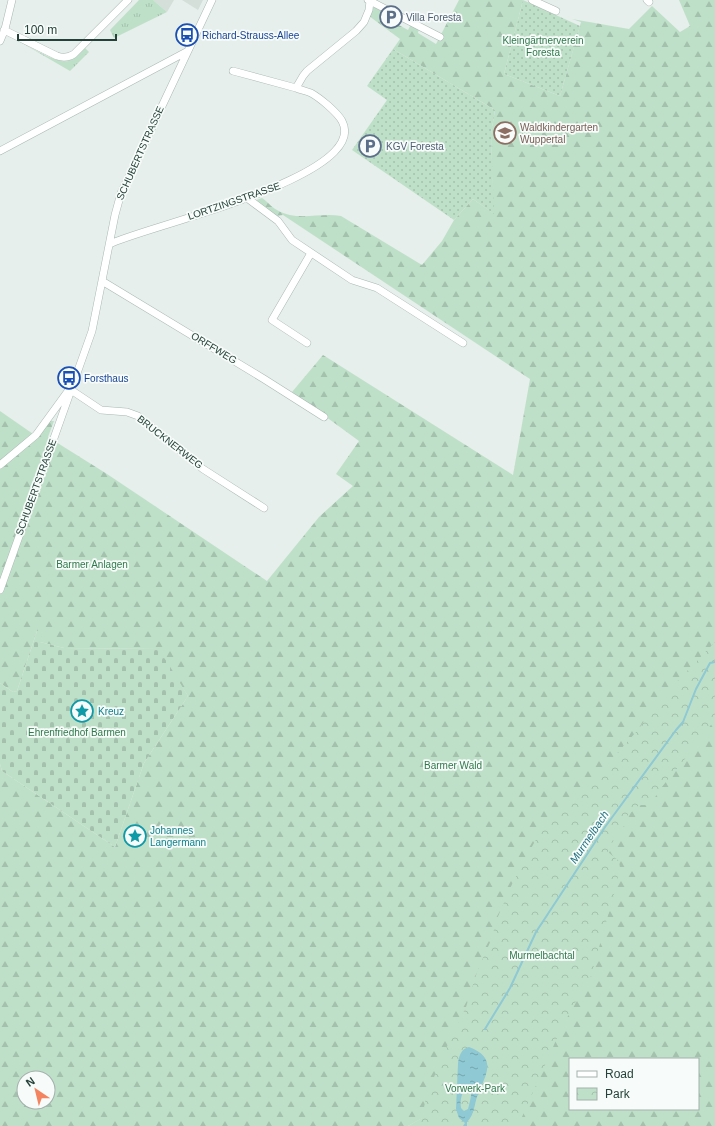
<svg xmlns="http://www.w3.org/2000/svg" width="715" height="1126" viewBox="0 0 715 1126" font-family="Arial,sans-serif">
  <style>
    .built { fill: #d4dfda }
    .grass { fill: url(#grass-tufts) }
    .forest { fill: url(#forest-firs); fill-rule: evenodd }
    .cemetery { fill: url(#cemetery-stones) }
    .park { fill: url(#park-crowns) }
    .garden { fill: url(#garden-dots) }
    .water { fill: url(#water-ripples); fill-rule: evenodd }
    .lines { fill: none; stroke-linecap: round; stroke-linejoin: round }
    .stream { stroke: #8ec9d4; stroke-width: 2 }
    .minor-casing { stroke: #a8b8b2; stroke-width: 8 }
    .minor { stroke: #fff; stroke-width: 7 }
    .labels { text-anchor: middle; dominant-baseline: central; stroke-width: 3.5; stroke-linejoin: round; paint-order: stroke }
    .service-label { font-size: 10px; fill: #4e5e75; stroke: #f7fbf9; text-anchor: start }
    .transit-label { font-size: 10px; fill: #164399; stroke: #f7fbf9; text-anchor: start }
    .park-label { font-size: 10px; fill: #2d7a4b; stroke: #f7fbf9 }
    .education-label { font-size: 10px; fill: #785e54; stroke: #f7fbf9; text-anchor: start }
    .street-label { font-size: 10px; fill: #24423a; stroke: #f7fbf9 }
    .culture-label { font-size: 10px; fill: #0d838f; stroke: #f7fbf9; text-anchor: start }
    .water-label { font-size: 11px; font-style: italic; fill: #1c6f80; stroke: #f7fbf9 }
  </style>
  <defs>
    <pattern id="grass-tufts" width="24" height="20" patternUnits="userSpaceOnUse"><rect width="24" height="20" fill="#bfe0c8"/><path d="M3 7l-1-3M5 7V3M7 7l1-3M15 17l-1-3M17 17v-4M19 17l1-3" fill="none" stroke="#a4c1ad"/></pattern>
    <pattern id="forest-firs" width="22" height="20" patternUnits="userSpaceOnUse"><rect width="22" height="20" fill="#bfe0c8"/><path d="M5 1l3.5 6h-7zM16 11l3.5 6h-7z" fill="#a4c1ad"/></pattern>
    <pattern id="cemetery-stones" width="16" height="16" patternUnits="userSpaceOnUse"><rect width="16" height="16" fill="#bfe0c8"/><path d="M2 7V4a2 2 0 0 1 4 0v3zM10 15v-3a2 2 0 0 1 4 0v3z" fill="#a4c1ad"/></pattern>
    <pattern id="park-crowns" width="20" height="18" patternUnits="userSpaceOnUse"><rect width="20" height="18" fill="#bfe0c8"/><path d="M2 6a3 3 0 1 1 6 0M12 15a3 3 0 1 1 6 0" fill="none" stroke="#a4c1ad"/></pattern>
    <pattern id="garden-dots" width="8" height="8" patternUnits="userSpaceOnUse"><rect width="8" height="8" fill="#bfe0c8"/><path d="M2 2h.1M6 6h.1" fill="none" stroke="#a4c1ad" stroke-width="1.8" stroke-linecap="round"/></pattern>
    <pattern id="water-ripples" width="26" height="14" patternUnits="userSpaceOnUse"><rect width="26" height="14" fill="#8ec9d4"/><path d="M2 4q2-2 4 0t4 0M15 11q2-2 4 0t4 0" fill="none" stroke="#74a5ad"/></pattern>
  </defs>
  <rect width="100%" height="100%" fill="#e6efeb"/>
  <!-- built -->
  <path class="built" d="M153 0H174L167 12Z
    M182 0H203L198 10Z"/>
  <!-- grass -->
  <path class="grass" d="M139 0H153L167 12 114 38 110 30Z
    M15 39C27 45 56 64 68 61 75 59 80 54 85 48L89 52 70 71Z"/>
  <!-- forest -->
  <path class="forest" d="M459 0H523L504 74 560 96 581 22 572 19 629 29 652 6 680 32 690 26 679 0H715V1126H500L430 1114 408 1126H0V764L2 771 115 847 144 763 188 696 157 649 64 648 40 642 38 628 17 691 13 692 0 683V411L36 436 50 421H54L48 437 107 474 267 581 319 517 353 486 336 474 359 441 292 392 323 355 513 475 530 379 283 215 275 216 254 201 262 198C267 201 271 207 277 210 297 222 320 212 341 216L422 265 442 241 454 220 473 199 493 213 491 134 495 110 393 49 400 39 369 16 373 8H377L383 10 382 16 408 30 411 24 419 28 418 33 436 44ZM570 1059H698V1109H570ZM24 1078H48V1102H24Z"/>
  <!-- cemetery -->
  <path class="cemetery" d="M38 628 43 630 40 642 64 648 158 649 169 665 188 696 144 763 115 847 2 771 0 764V683L13 692 17 691Z"/>
  <!-- park -->
  <path class="park" d="M715 642V719L698 743 661 788 650 805H639L627 816 624 826 614 839 608 852 619 861 620 868 614 894 591 976 571 1010 557 1038 518 1126H408L422 1118 426 1097 443 1055 466 1007 478 969 492 938 496 921 513 882 541 830 553 814 601 771 637 731 663 696Z"/>
  <!-- garden -->
  <path class="garden" d="M523 0 580 26 560 96 504 74Z
    M393 49 495 110 491 134 494 214 473 199 454 220 352 150 387 100 367 86Z"/>
  <!-- water -->
  <path class="water" d="M469 1047C497 1058 487 1073 478 1094 474 1104 475 1114 467 1122V1126H463L465 1123 459 1118 456 1109 458 1063C459 1056 461 1049 469 1047ZM469 1087 471 1088C472 1094 470 1102 468 1109L464 1111 461 1108C460 1100 461 1091 469 1087Z"/>
  <g class="lines">
    <!-- stream -->
    <path class="stream" d="M485 1029 510 988 536 932 605 827 676 730 683 722 696 689 710 663 715 662"/>
    <!-- minor casing -->
    <g class="minor-casing">
      <path id="minor" d="M368 0 440 37
        M532 0 556 11
        M647 0 649 2
        M4 30 57 56C63 58 68 58 74 54L128 0
        M0 41 5 29 12 0
        M233 71 296 88
        M0 151 186 52
        M247 198 278 221 292 240 352 280 377 288 463 343
        M110 244C142 227 372 177 342 121 337 112 320 98 311 93 306 91 301 90 296 88L303 76 307 71 356 31 364 22 369 10 370 1
        M102 281 264 379 324 417
        M307 343 272 320 311 253
        M71 390 101 410 127 412 138 416 203 469 264 508
        M0 465 36 435 68 391
        M0 590 92 331 115 215 121 193 212 0"/>
    </g>
    <!-- minor -->
    <use href="#minor" class="minor"/>
  </g>
  <!-- icons -->
  <defs>
    <g id="parking-ring" transform="scale(1.15)"><circle r="9.5" fill="#f7fbf9" stroke="#5c6f8a" stroke-width="1.5"/><path d="M-3.5-5.5H1a3.5 3.5 0 0 1 0 7H-1V5.5H-3.5ZM-1-3.4V-.6H.8a1.4 1.4 0 0 0 0-2.8Z" fill="#5c6f8a"/></g>
    <g id="bus-ring" transform="scale(1.15)"><circle r="9.5" fill="#f7fbf9" stroke="#1a4fb4" stroke-width="1.5"/><path d="M-5-6H5V4H4V6H2V4H-2V6H-4V4H-5ZM-3.5-4V0h7V-4ZM-3.5 1.2v1.5H-2V1.2ZM2 1.2v1.5H3.5V1.2Z" fill="#1a4fb4"/></g>
    <g id="school-ring" transform="scale(1.15)"><circle r="9.5" fill="#f7fbf9" stroke="#8d6e63" stroke-width="1.5"/><path d="M0-5L7-2L0 1L-7-2ZM-4 1L0 2.5L4 1V4Q0 6-4 4Z" fill="#8d6e63"/></g>
    <g id="sight-ring" transform="scale(1.15)"><circle r="9.5" fill="#f7fbf9" stroke="#0f9aa8" stroke-width="1.5"/><path d="M0-6L1.8-2.2L6-1.7L2.9 1.2L3.7 5.4L0 3.3L-3.7 5.4L-2.9 1.2L-6-1.7L-1.8-2.2Z" fill="#0f9aa8"/></g>
  </defs>
  <g fill-rule="evenodd">
    <use href="#parking-ring" x="391" y="17"/>
    <use href="#bus-ring" x="187" y="35"/>
    <use href="#school-ring" x="505" y="133"/>
    <use href="#parking-ring" x="370" y="146"/>
    <use href="#bus-ring" x="69" y="378"/>
    <use href="#sight-ring" x="82" y="711"/>
    <use href="#sight-ring" x="135" y="836"/>
  </g>
  <g class="labels">
    <!-- service labels -->
    <g class="service-label">
      <text x="406" y="17">Villa Foresta</text>
      <text x="386" y="146">KGV Foresta</text>
    </g>
    <!-- transit labels -->
    <g class="transit-label">
      <text x="202" y="35">Richard-Strauss-Allee</text>
      <text x="84" y="378">Forsthaus</text>
    </g>
    <!-- park labels -->
    <g class="park-label">
      <text x="543" y="40">Kleingärtnerverein<tspan x="543" dy="12">Foresta</tspan></text>
      <text x="92" y="564">Barmer Anlagen</text>
      <text x="77" y="732">Ehrenfriedhof Barmen</text>
      <text x="453" y="765">Barmer Wald</text>
      <text x="542" y="955">Murmelbachtal</text>
      <text x="475" y="1088">Vorwerk-Park</text>
    </g>
    <!-- education labels -->
    <g class="education-label">
      <text x="520" y="127">Waldkindergarten<tspan x="520" dy="12">Wuppertal</tspan></text>
    </g>
    <!-- street labels -->
    <g class="street-label">
      <text transform="translate(140 153) rotate(-66)">SCHUBERTSTRASSE</text>
      <text transform="translate(234 201) rotate(-19)">LORTZINGSTRASSE</text>
      <text transform="translate(214 348) rotate(31)">ORFFWEG</text>
      <text transform="translate(170 442) rotate(38)">BRUCKNERWEG</text>
      <text transform="translate(36 487) rotate(-70)">SCHUBERTSTRASSE</text>
    </g>
    <!-- culture labels -->
    <g class="culture-label">
      <text x="98" y="711">Kreuz</text>
      <text x="150" y="830">Johannes<tspan x="150" dy="12">Langermann</tspan></text>
    </g>
    <!-- water labels -->
    <g class="water-label">
      <text transform="translate(589 837) rotate(-56)">Murmelbach</text>
    </g>
  </g>
  <!-- legend -->
  <rect x="569" y="1058" width="130" height="52" fill="#f7fbf9" stroke="#a3b1ad"/>
  <rect x="577" y="1071" width="20" height="6" fill="#ffffff" stroke="#a3b1ad"/>
  <text x="605" y="1078" font-size="12" fill="#24423a">Road</text>
  <rect x="577" y="1088" width="20" height="12" fill="url(#park-crowns)" stroke="#a3b1ad"/>
  <text x="605" y="1098" font-size="12" fill="#24423a">Park</text>
  <!-- north arrow -->
  <g transform="translate(36 1090) rotate(325)"><circle r="19" fill="#f7fbf9" stroke="#a3b1ad"/>
  <path d="M0-3L7 15L0 10L-7 15Z" fill="#f4845f"/>
  <text y="-6" font-size="11" font-weight="bold" text-anchor="middle" fill="#24423a">N</text>
  </g>
  <!-- scale -->
  <path d="M18 34v6h98v-6" fill="none" stroke="#24423a" stroke-width="2"/>
  <text x="24" y="34" font-size="12" fill="#24423a" stroke="#f7fbf9" stroke-width="3" paint-order="stroke">100 m</text>
</svg>
